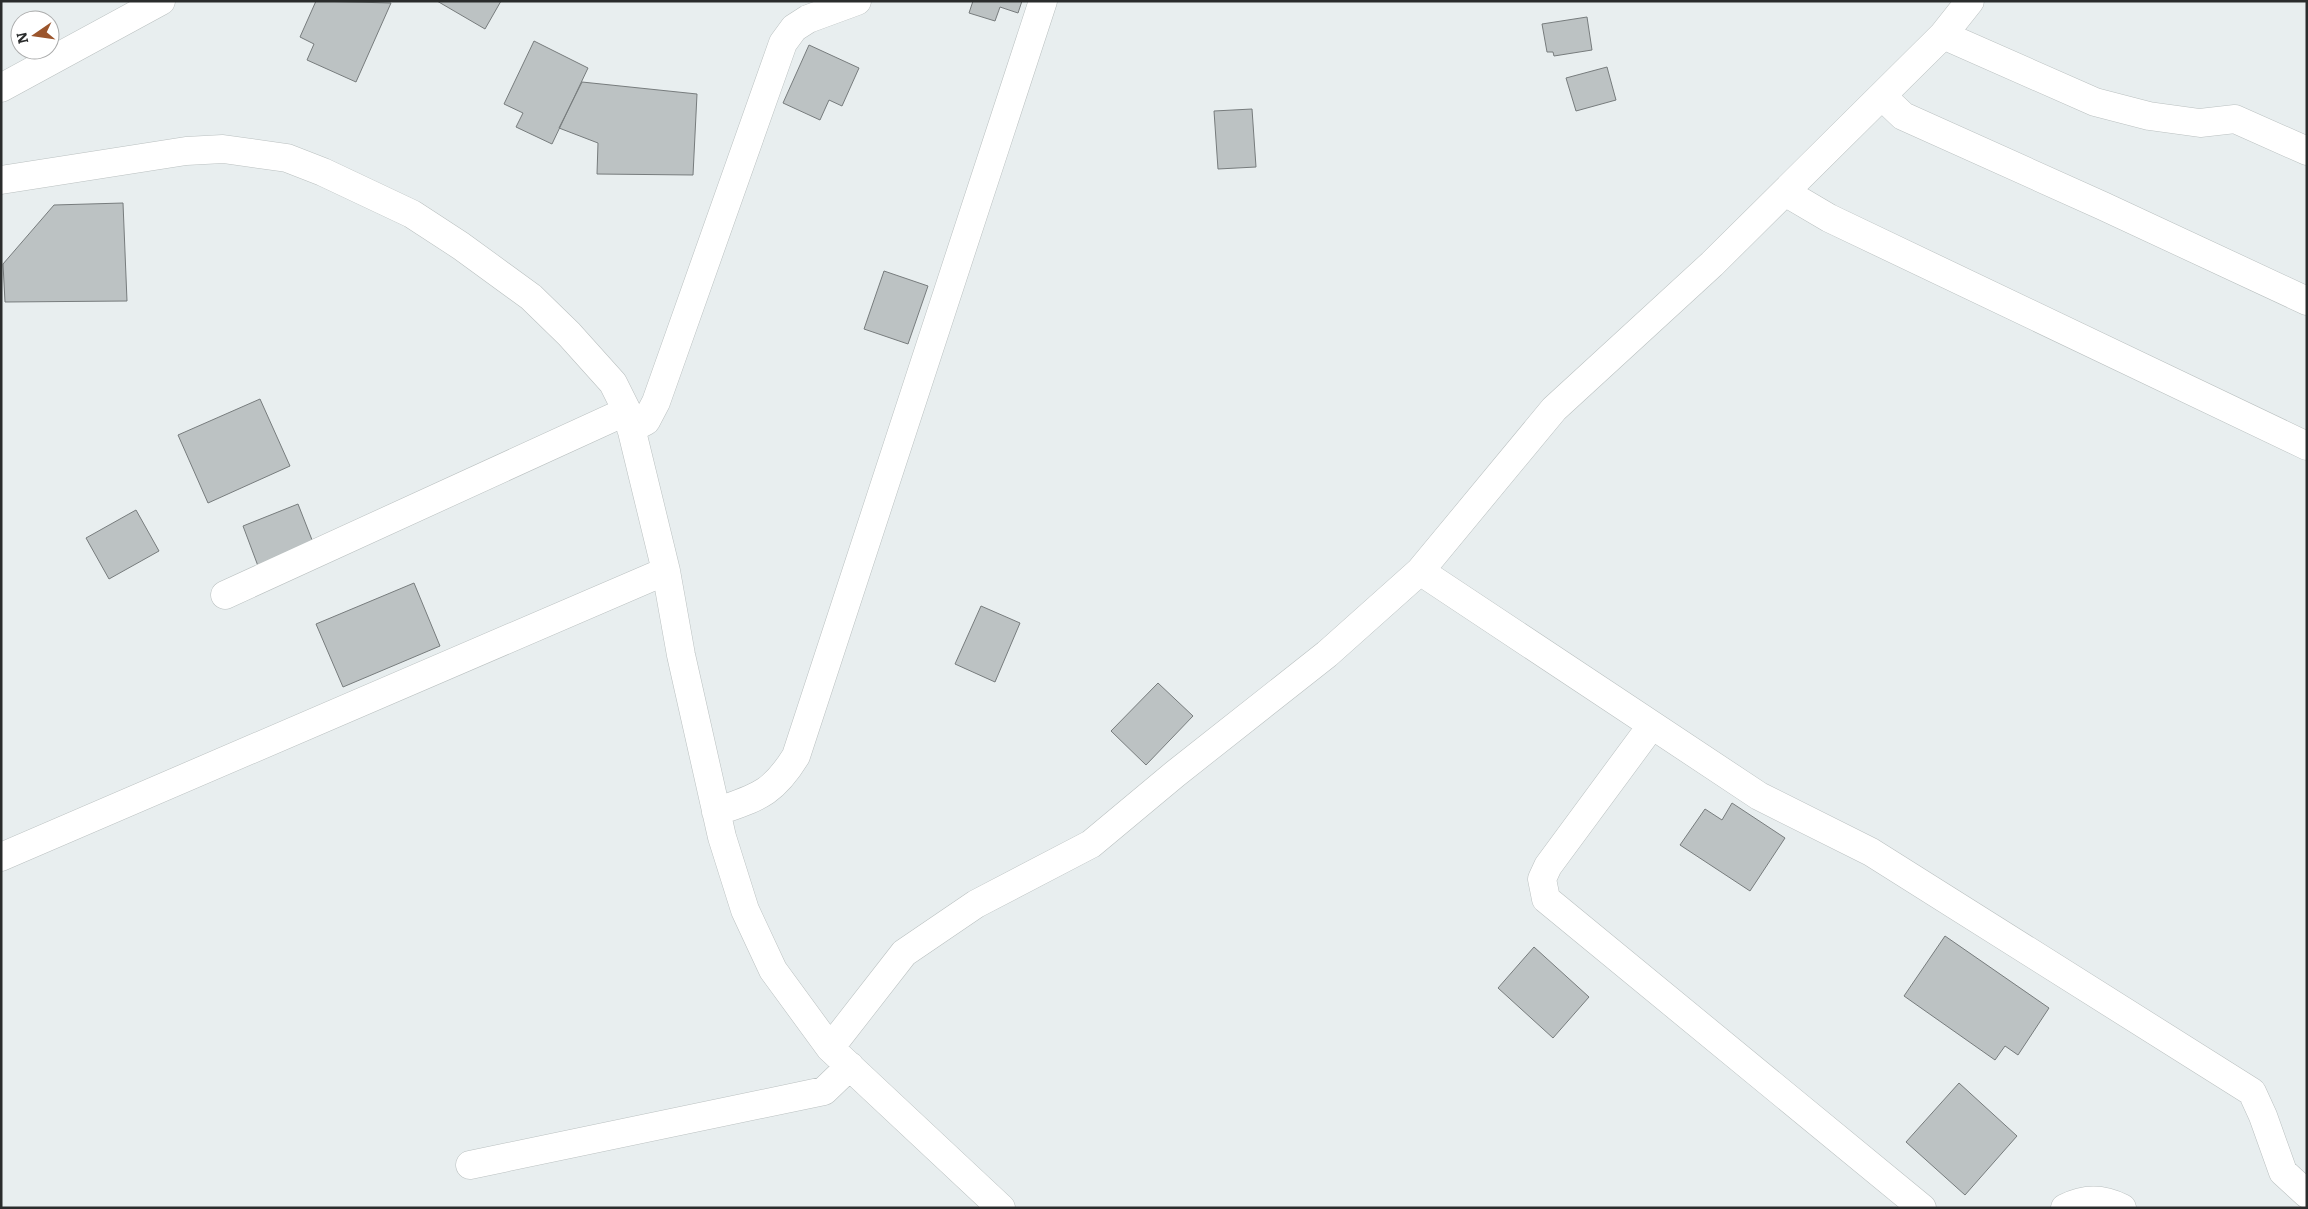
<svg xmlns="http://www.w3.org/2000/svg" width="2308" height="1209" viewBox="0 0 2308 1209" font-family="Literata,serif">
  <style>
    .building { fill: #bcc2c3; stroke: #777c7d }
    .lines { fill: none; stroke-linecap: round; stroke-linejoin: round }
    .minor-casing { stroke: #bac0c0; stroke-width: 29 }
    .minor { stroke: #fff; stroke-width: 28 }
  </style>
  <rect width="100%" height="100%" fill="#e8eeef"/>
  <!-- building -->
  <path class="building" d="M316 1 391 3 356 82 307 60 314 44 300 37Z
    M437 1H501L485 29Z
    M973 1H1022L1018 13 1000 7 995 21 969 13Z
    M1587 17 1592 50 1554 56 1553 52H1547L1542 24Z
    M534 41 588 68 552 144 516 127 523 113 504 104Z
    M809 45 859 68 842 106 829 100 820 120 783 103Z
    M1607 67 1616 100 1576 111 1566 78Z
    M582 82 697 94 693 175 597 174 598 143 559 128Z
    M1252 109 1256 167 1218 169 1214 111Z
    M123 203 127 301 5 302 3 264 54 205Z
    M884 271 928 286 908 344 864 329Z
    M260 399 290 466 208 503 178 435Z
    M298 504 314 545 258 566 243 526Z
    M136 510 159 551 109 579 86 538Z
    M414 583 440 646 343 687 316 624Z
    M981 606 1020 623 995 682 955 664Z
    M1158 683 1193 716 1146 765 1111 731Z
    M1732 803 1785 838 1750 891 1680 845 1705 809 1722 820Z
    M1945 936 2049 1008 2018 1055 2005 1046 1995 1060 1904 996Z
    M1534 947 1589 997 1553 1038 1498 988Z
    M1959 1083 2017 1136 1965 1195 1906 1142Z"/>
  <g class="lines">
    <!-- minor casing -->
    <g class="minor-casing">
      <path id="minor" d="M1943 35 2095 102 2149 116 2200 123 2235 119 2307 151
        M1 88 161 1
        M1882 96 1903 116 2103 206 2307 301
        M1 180 186 151 223 149 287 158 323 172 412 214 461 246 531 297 569 334 613 383 627 411 666 571 681 655 722 837 745 910 773 970 830 1048 1001 1208
        M1785 192 1829 218 2307 446
        M631 429 646 421 656 402 783 43 794 28 808 19 857 1
        M1420 571 1759 796 1871 852 2252 1092 2263 1116 2283 1172 2307 1194
        M225 595 627 411
        M1652 725 1548 866 1542 879 1546 899 1922 1208
        M716 812C757 797 772 795 796 756L1043 1
        M1 857 666 571
        M830 1048 904 953 976 904 1091 844 1175 774 1327 654 1420 571 1554 409 1712 264 1943 35 1970 1
        M470 1165 824 1091 850 1066
        M2065 1208C2085 1198 2102 1198 2122 1208"/>
    </g>
    <!-- minor -->
    <use href="#minor" class="minor"/>
  </g>
  <!-- border -->
  <rect width="2308" height="1209" fill="none" stroke="#2a2c2c" stroke-width="5"/>
  <!-- north arrow -->
  <g transform="translate(35 35) rotate(257)"><circle r="24" fill="#ffffff" stroke="#aaabab"/>
  <path d="M0-4L9 19L0 12L-9 19Z" fill="#9b552c"/>
  <text y="-8" font-size="14" font-weight="bold" text-anchor="middle" fill="#2a2c2c">N</text>
  </g>
</svg>
